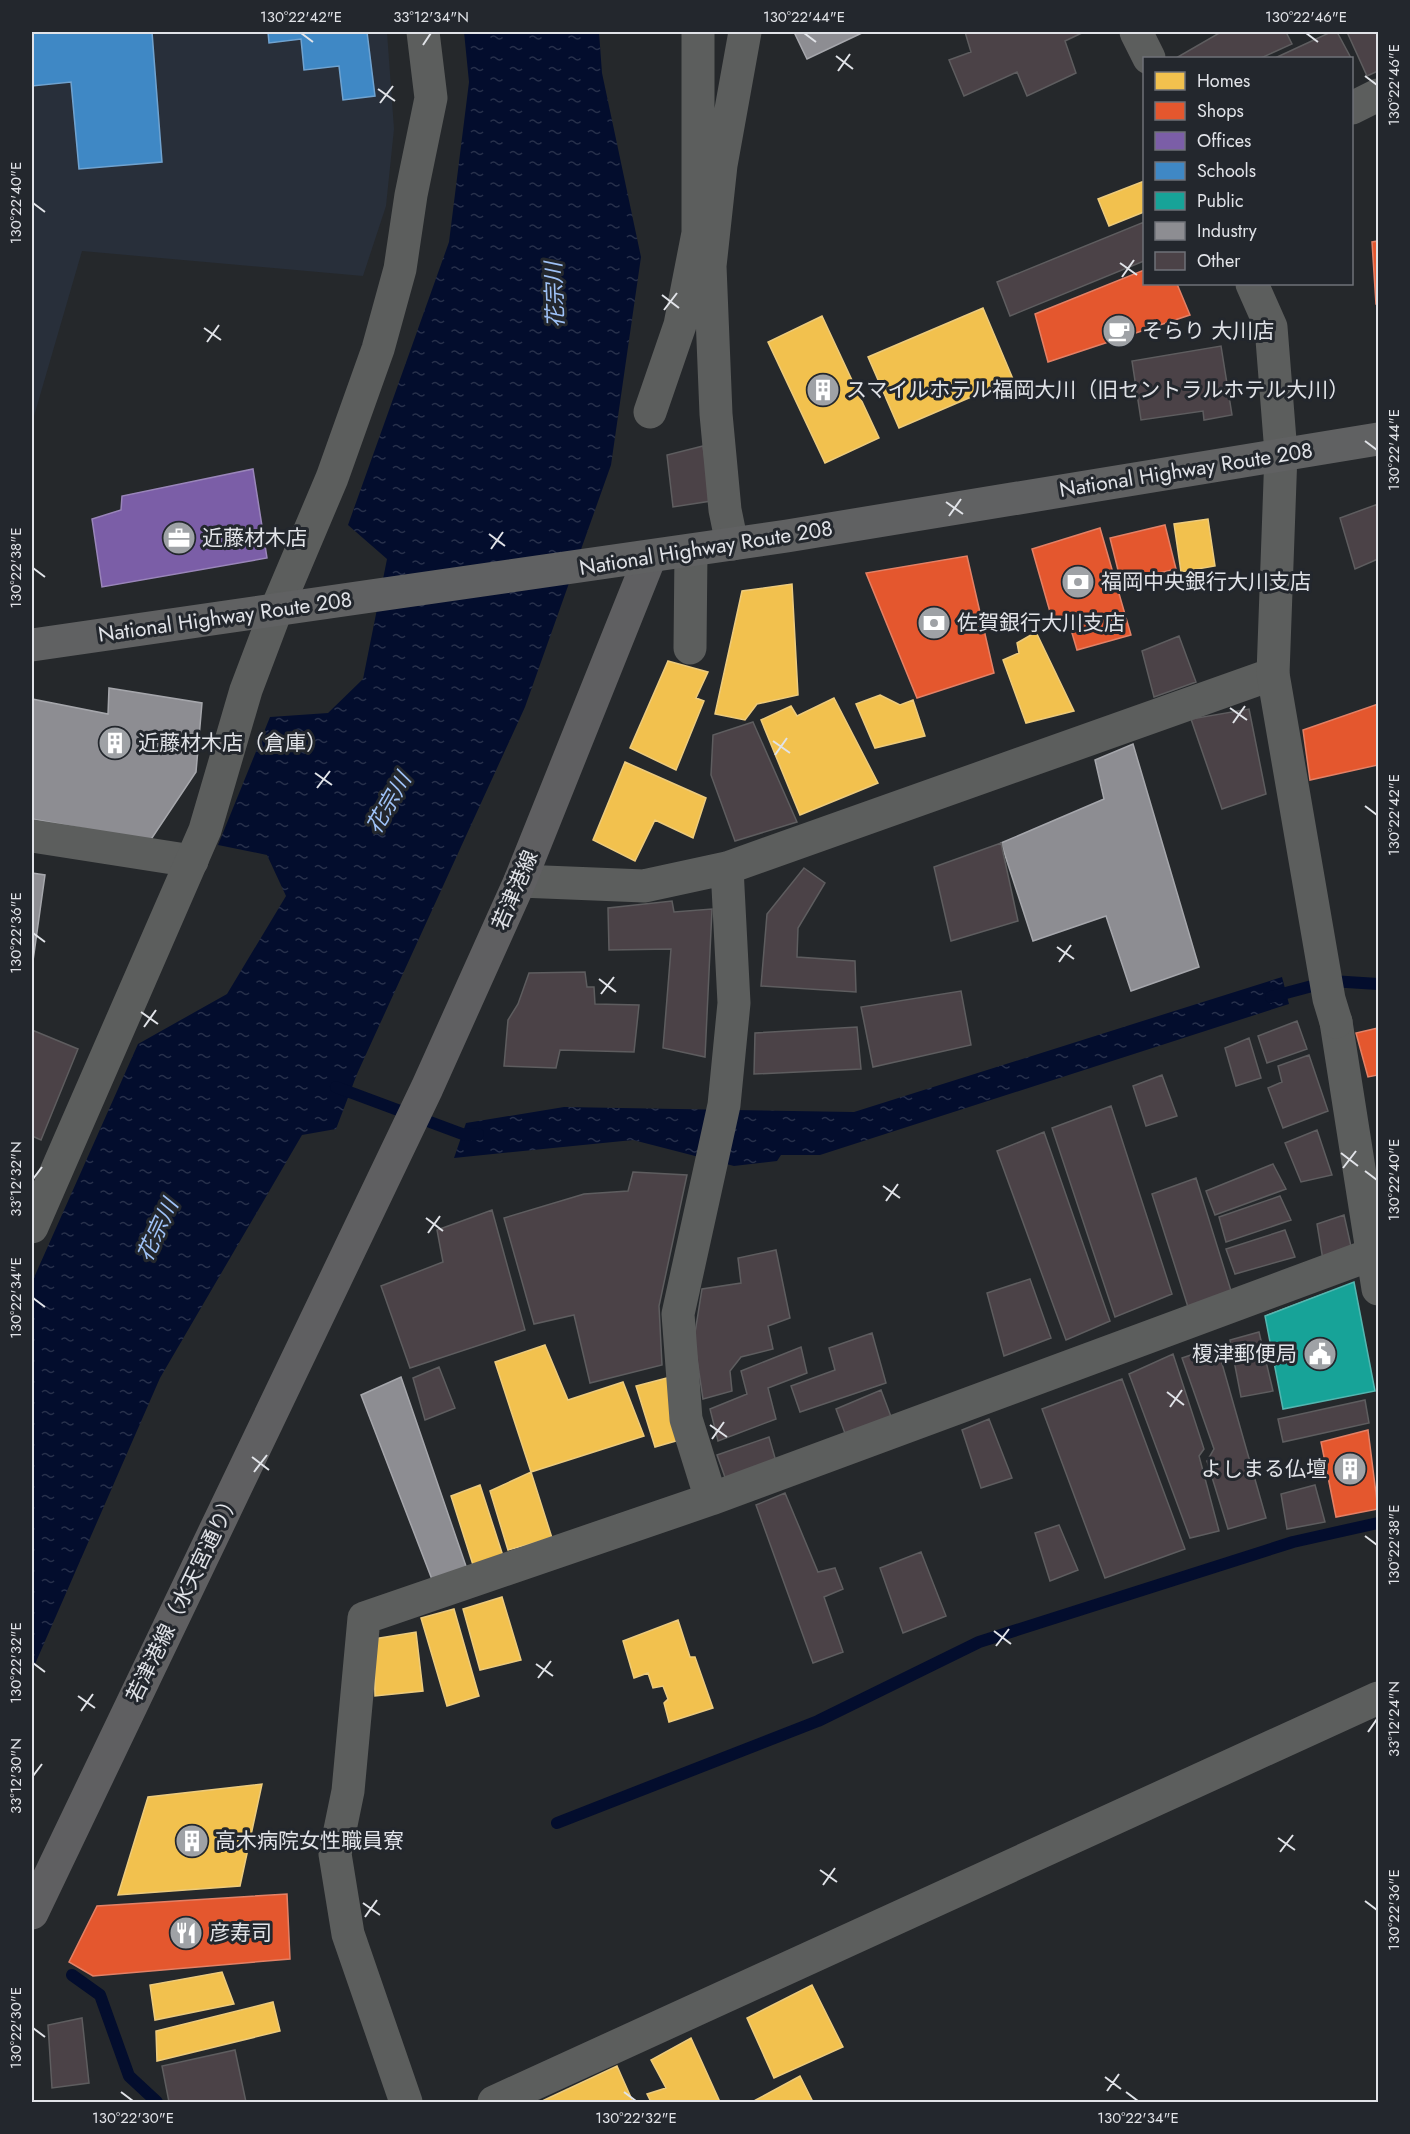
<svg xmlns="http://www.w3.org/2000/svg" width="1410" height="2134" viewBox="0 0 1410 2134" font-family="Jost,'Noto Sans JP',sans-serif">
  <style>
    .built { fill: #282f3a }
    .water { fill: url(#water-ripples) }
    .homes { fill: #f2c14e; stroke: #edcb7c; stroke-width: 1.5 }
    .shops { fill: #e4572e; stroke: #e38166; stroke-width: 1.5 }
    .offices { fill: #7b5ea7; stroke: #9a86ba; stroke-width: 1.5 }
    .schools { fill: #3f88c5; stroke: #70a3d0; stroke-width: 1.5 }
    .public { fill: #17a398; stroke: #54b6b0; stroke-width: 1.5 }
    .industry { fill: #8d8d92; stroke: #a6a7ac; stroke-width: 1.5 }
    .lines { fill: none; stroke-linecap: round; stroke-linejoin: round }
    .stream { stroke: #030d2d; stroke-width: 12 }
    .building { fill: #4b4247; stroke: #5e5d5f; stroke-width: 1.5 }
    .minor { stroke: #5c5e5d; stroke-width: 33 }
    .tertiary { stroke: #5c5e5d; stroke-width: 33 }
    .secondary { stroke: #5f5f61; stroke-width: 33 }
    .trunk { stroke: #606162; stroke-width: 33 }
    .ticks { fill: none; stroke: #e1e3e8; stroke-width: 2 }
    .labels { text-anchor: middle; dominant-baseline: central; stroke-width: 6; stroke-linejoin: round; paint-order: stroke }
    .poi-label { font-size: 21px; fill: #e1e3e8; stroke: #23272d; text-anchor: start }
    .street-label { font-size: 21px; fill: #e1e3e8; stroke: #23272d }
    .water-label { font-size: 22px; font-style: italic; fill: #9fc2f7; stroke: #23272d }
    .neatline { fill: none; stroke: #e1e3e8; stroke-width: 2 }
    .ticks-label { font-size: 15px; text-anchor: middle; fill: #e1e3e8 }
  </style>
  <defs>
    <pattern id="water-ripples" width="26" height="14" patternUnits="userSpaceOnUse" patternTransform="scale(1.5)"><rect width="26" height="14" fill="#030d2d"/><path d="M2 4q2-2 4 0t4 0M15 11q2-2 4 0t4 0" fill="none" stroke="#27304b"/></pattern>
  </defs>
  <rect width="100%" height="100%" fill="#25282b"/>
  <!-- built -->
  <path class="built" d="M32 32H387L394 129 386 206 363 276 82 251 32 423Z"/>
  <!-- water -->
  <path class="water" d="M464 32H599L602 73 641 257 611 465 525 707 357 1074 336 1129 302 1135 160 1378 32 1671V1282L138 1044 227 994 286 896 267 855 218 845 270 717 328 713 363 679 387 559 348 525 449 242 469 82Z
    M1282 977 1289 1004 820 1155H781L777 1161 734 1166 633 1140 454 1158 466 1123 564 1107 854 1112Z"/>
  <!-- homes -->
  <path class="homes" d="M1144 181V212L1109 226 1098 199Z
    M983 308 1013 379 899 428 868 357Z
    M822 316 879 438 825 463 768 342Z
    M1208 519 1215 566 1181 572 1174 524Z
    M792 584 798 695 757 704 745 720 715 714 742 591Z
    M1036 632 1074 711 1026 723 1003 660 1019 653 1017 643Z
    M668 661 708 672 696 698 704 701 676 770 630 748Z
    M880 695 900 705 913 700 925 736 875 748 856 704Z
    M834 698 878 783 800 815 761 720 791 706 797 716Z
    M625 762 706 798 693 838 655 820 635 861 593 840Z
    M545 1345 568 1400 623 1382 644 1436 531 1472 495 1362Z
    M667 1378 683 1439 655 1447 636 1386Z
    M531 1472 552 1538 508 1550 490 1491Z
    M480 1485 504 1559 474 1568 451 1496Z
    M502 1597 521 1660 480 1670 463 1609Z
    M454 1609 479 1696 447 1706 421 1618Z
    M678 1620 690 1657H695L713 1708 669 1722 664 1703 668 1699 663 1686 653 1688 648 1673 634 1678 623 1641Z
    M416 1632 423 1691 375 1696 374 1639Z
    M262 1784 240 1886 118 1895 148 1797Z
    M222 1972 234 2004 155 2020 150 1985Z
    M812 1985 843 2047 774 2078 747 2018Z
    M273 2002 280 2031 157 2061 156 2031Z
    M691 2038 720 2102H651L647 2094 666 2088 651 2060Z
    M617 2066 633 2102H540Z
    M800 2076 813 2102H752Z"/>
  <!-- shops -->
  <path class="shops" d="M1378 241V304H1376L1372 242Z
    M1144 270V284H1177L1190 315 1048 362 1035 314Z
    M1165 525 1176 569 1121 582 1110 538Z
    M1100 528 1131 635 1077 650 1067 616 1052 619 1032 549Z
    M967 556 994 673 917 698 866 573Z
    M1378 704V765L1310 780 1303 730Z
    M1378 1028V1075L1368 1077 1356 1033Z
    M1329 1292 1341 1348 1361 1344 1370 1387 1286 1404 1268 1315Z
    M1368 1430 1378 1509 1336 1517 1321 1442Z
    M287 1894 290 1959 93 1976 69 1962 97 1906Z"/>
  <!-- offices -->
  <path class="offices" d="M253 469 267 558 102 587 92 519 121 510 122 496Z"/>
  <!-- schools -->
  <path class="schools" d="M32 32H152L162 162 79 169 71 82 32 86Z
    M268 32H367L375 96 343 100 339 66 304 70 301 39 269 43Z"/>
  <!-- public -->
  <path class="public" d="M1354 1282 1375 1391 1283 1409 1265 1316Z"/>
  <!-- industry -->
  <path class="industry" d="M794 32H864L807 59Z
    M109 688 202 703 196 772 150 841 32 819V699L108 714Z
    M1133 744 1199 967 1131 991 1106 916 1033 941 1001 843 1104 799 1095 760Z
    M32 873 45 875 32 968Z
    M401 1377 468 1572 433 1582 361 1395Z"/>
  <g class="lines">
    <!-- stream -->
    <path class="stream" d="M1271 997 1331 981 1378 984
      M336 1087 465 1135 478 1134
      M557 1823 818 1721 979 1642 1293 1542 1378 1523
      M72 1975 100 1995 129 2076 157 2102"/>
  </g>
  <!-- building -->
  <path class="building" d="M965 32H1084L1065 41 1076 73 1027 96 1017 72 964 96 949 60 971 52Z
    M1221 32H1286L1292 44 1261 58H1176Z
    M1331 32H1337L1351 58H1275Z
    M1347 32H1378V71L1367 76Z
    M1144 222V261L1010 316 997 282Z
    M1221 346 1232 415 1204 420 1203 411 1141 420 1132 361Z
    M703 446 711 501 673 507 667 455Z
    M1378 504V559L1355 569 1340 518Z
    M1179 636 1196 682 1154 697 1142 651Z
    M1249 709 1266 794 1222 809 1191 719Z
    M753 722 797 822 735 841 711 775 713 735Z
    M1001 843 1018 921 951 941 934 867Z
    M804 868 825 883 798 928 797 957 855 961 856 992 761 986 767 914Z
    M672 901 674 912 712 909 705 1057 663 1048 671 949 609 950 608 908Z
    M585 972 587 987H594L595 1004 639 1005 634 1052 560 1050 556 1068 504 1066 508 1020 518 1004 529 973Z
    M961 991 971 1045 873 1067 861 1007Z
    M1297 1021 1307 1049 1267 1063 1258 1036Z
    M857 1027 861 1069 754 1074 755 1033Z
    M32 1030 78 1049 41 1140 32 1136Z
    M1249 1038 1261 1078 1236 1086 1225 1048Z
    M1309 1055 1328 1111 1283 1128 1268 1088 1282 1082 1278 1066Z
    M1162 1075 1177 1116 1146 1126 1133 1086Z
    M1111 1106 1172 1294 1115 1317 1052 1128Z
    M1317 1130 1332 1175 1301 1182 1285 1143Z
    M1044 1132 1110 1321 1066 1340 997 1151Z
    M1273 1164 1286 1189 1215 1215 1206 1191Z
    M633 1172 687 1175 659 1306 662 1365 590 1383 574 1315 534 1324 504 1218 584 1194 628 1191Z
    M1196 1178 1232 1294 1188 1307 1152 1194Z
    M1280 1196 1291 1220 1226 1242 1219 1217Z
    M492 1210 525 1330 410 1368 381 1286 443 1262 437 1230Z
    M1344 1215 1352 1251 1323 1260 1317 1224Z
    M1285 1230 1295 1257 1235 1274 1226 1249Z
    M776 1250 790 1318 768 1326 773 1349 741 1357 730 1371 732 1391 703 1399 694 1339 702 1289 741 1283 738 1258Z
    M1030 1279 1051 1338 1004 1356 987 1293Z
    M1259 1332 1273 1391 1241 1397 1230 1340Z
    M872 1333 886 1383 800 1412 791 1386 835 1370 829 1348Z
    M1217 1346 1266 1518 1228 1529 1207 1461 1214 1449 1182 1358Z
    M801 1347 807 1373 768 1388 776 1419 718 1441 710 1409 747 1394 741 1371Z
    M1173 1354 1204 1449 1199 1456 1219 1531 1190 1538 1129 1374Z
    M439 1367 455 1408 425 1420 413 1378Z
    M1122 1379 1185 1549 1105 1578 1042 1409Z
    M881 1390 893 1422 846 1436 836 1409Z
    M1365 1400 1369 1423 1283 1442 1278 1419Z
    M989 1419 1012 1478 981 1488 962 1430Z
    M769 1437 777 1465 726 1480 717 1455Z
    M1315 1485 1325 1522 1287 1529 1281 1494Z
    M785 1493 818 1572 835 1568 843 1589 824 1597 843 1652 813 1663 756 1505Z
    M1059 1525 1078 1570 1050 1581 1035 1533Z
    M921 1552 946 1616 903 1633 880 1568Z
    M82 2018 89 2083 52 2088 48 2025Z
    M235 2050 246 2102H169L162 2066Z"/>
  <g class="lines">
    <!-- minor -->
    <path class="minor" d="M1352 108 1378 95
      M650 412 680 325 698 233V32
      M732 544 725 510 716 414 710 266 721 165 745 32
      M277 608 332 478 378 349 400 269 411 195 431 98 423 32
      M690 648 691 551
      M32 836 192 861
      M520 881 644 886 727 868 1273 674
      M1336 1022 1378 1289
      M711 1499 686 1419 678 1314 724 1105 734 1003 727 868
      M406 2102 348 1934 335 1854 348 1791 364 1618 711 1499 1378 1252
      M494 2102 1378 1698"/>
    <!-- tertiary -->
    <path class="tertiary" d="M1136 32 1149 58
      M1252 284 1271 327 1281 453 1273 674 1329 999 1336 1022
      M32 1227 205 830 246 690 277 608"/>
    <!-- secondary -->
    <path class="secondary" d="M32 1913 427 1088 520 881 650 557"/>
    <!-- trunk -->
    <path class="trunk" d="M32 645 787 536 1378 439"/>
  </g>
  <!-- ticks -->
  <path class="ticks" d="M301 33 313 42M804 33 816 42M1306 33 1318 42M423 45 431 33M836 56 853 69M838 71 850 54M1365 76 1377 85M378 89 395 101M380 103 393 86M33 203 45 212M1120 263 1137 275M1122 277 1134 260M662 295 679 308M664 310 677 293M204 328 221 340M207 342 219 325M1365 441 1377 450M946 502 963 514M949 516 961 499M489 534 505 546M491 549 503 532M33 568 45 577M1230 708 1247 720M1233 723 1245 706M773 741 790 753M775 755 787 738M315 773 332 785M317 788 330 771M1365 806 1377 815M33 933 45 942M1057 947 1074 959M1059 962 1071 945M599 979 616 992M601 994 614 977M141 1012 158 1024M144 1027 156 1010M1341 1153 1358 1166M1343 1168 1356 1151M1365 1171 1377 1180M33 1179 42 1167M883 1186 900 1198M886 1201 898 1184M426 1218 443 1231M428 1233 440 1216M33 1298 45 1307M1167 1392 1184 1405M1170 1407 1182 1390M710 1425 727 1437M712 1439 724 1422M252 1457 269 1470M254 1472 267 1455M1365 1536 1377 1545M994 1631 1011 1644M996 1646 1009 1629M33 1663 45 1672M536 1664 553 1676M538 1678 551 1661M78 1696 95 1708M81 1711 93 1694M1368 1732 1377 1719M33 1776 42 1764M1278 1838 1295 1850M1280 1852 1293 1835M820 1870 837 1882M823 1885 835 1868M1365 1901 1377 1910M363 1903 380 1915M365 1917 377 1900M33 2028 45 2037M1105 2077 1121 2089M1107 2091 1119 2074M121 2092 133 2101M624 2092 636 2101M1126 2092 1138 2101"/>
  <!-- icons -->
  <defs>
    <g id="cafe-disc" transform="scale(1.725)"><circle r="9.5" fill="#9fa2a6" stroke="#23272d"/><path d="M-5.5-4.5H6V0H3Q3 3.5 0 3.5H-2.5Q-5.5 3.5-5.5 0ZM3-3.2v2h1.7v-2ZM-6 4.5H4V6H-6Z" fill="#fff"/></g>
    <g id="building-disc" transform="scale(1.725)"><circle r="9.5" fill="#9fa2a6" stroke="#23272d"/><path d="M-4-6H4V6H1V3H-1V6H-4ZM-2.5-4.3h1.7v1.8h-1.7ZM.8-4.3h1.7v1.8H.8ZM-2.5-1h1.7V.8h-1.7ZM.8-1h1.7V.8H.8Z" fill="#fff"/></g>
    <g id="office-disc" transform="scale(1.725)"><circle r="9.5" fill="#9fa2a6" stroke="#23272d"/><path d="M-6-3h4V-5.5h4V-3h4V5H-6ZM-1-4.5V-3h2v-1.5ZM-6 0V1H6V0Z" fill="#fff"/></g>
    <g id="bank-disc" transform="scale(1.725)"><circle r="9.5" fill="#9fa2a6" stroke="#23272d"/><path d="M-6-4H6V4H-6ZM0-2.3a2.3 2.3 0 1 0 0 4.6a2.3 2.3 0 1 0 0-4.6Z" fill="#fff"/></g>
    <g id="civic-disc" transform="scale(1.725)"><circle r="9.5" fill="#9fa2a6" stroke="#23272d"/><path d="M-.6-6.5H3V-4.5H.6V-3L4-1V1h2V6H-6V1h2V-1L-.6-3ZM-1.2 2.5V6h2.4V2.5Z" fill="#fff"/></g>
    <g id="restaurant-disc" transform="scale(1.725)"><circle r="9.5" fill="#9fa2a6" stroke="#23272d"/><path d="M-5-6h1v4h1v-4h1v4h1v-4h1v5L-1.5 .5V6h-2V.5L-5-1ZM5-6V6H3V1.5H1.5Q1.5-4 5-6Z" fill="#fff"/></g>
  </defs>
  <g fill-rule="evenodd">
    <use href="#cafe-disc" x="1119" y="331"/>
    <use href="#building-disc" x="823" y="390"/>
    <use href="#office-disc" x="179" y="538"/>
    <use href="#bank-disc" x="1078" y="582"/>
    <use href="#bank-disc" x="934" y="623"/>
    <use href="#building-disc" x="115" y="743"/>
    <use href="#civic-disc" x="1320" y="1354"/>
    <use href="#building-disc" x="1350" y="1469"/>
    <use href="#building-disc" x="192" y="1841"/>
    <use href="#restaurant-disc" x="186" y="1933"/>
  </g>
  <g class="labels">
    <!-- poi labels -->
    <g class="poi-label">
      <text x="1142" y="331">そらり 大川店</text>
      <text x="846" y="390">スマイルホテル福岡大川（旧セントラルホテル大川）</text>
      <text x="202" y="538">近藤材木店</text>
      <text x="1101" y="582">福岡中央銀行大川支店</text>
      <text x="957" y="623">佐賀銀行大川支店</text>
      <text x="138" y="743">近藤材木店（倉庫）</text>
      <text x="1297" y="1354" text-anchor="end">榎津郵便局</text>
      <text x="1327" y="1469" text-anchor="end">よしまる仏壇</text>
      <text x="215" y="1841">高木病院女性職員寮</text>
      <text x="209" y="1933">彦寿司</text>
    </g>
    <!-- street labels -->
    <g class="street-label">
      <text transform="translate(1186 470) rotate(-9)">National Highway Route 208</text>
      <text transform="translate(706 548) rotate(-9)">National Highway Route 208</text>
      <text transform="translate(225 617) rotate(-8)">National Highway Route 208</text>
      <text transform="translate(515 890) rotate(-67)">若津港線</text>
      <text transform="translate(183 1597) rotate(-64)">若津港線（水天宮通り）</text>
    </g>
    <!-- water labels -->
    <g class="water-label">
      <text transform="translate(554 295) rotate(-92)">花宗川</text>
      <text transform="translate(388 803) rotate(-60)">花宗川</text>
      <text transform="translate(157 1230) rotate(-65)">花宗川</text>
    </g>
  </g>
  <!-- border -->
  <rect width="1410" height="2134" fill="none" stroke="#23272d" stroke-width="66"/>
  <!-- legend -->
  <rect x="1143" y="57" width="210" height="228" fill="#23272d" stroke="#6f7278" stroke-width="1.5"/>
  <rect x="1155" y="72" width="30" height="18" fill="#f2c14e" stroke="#6f7278" stroke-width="1.5"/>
  <text x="1197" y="87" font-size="18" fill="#e1e3e8">Homes</text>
  <rect x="1155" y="102" width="30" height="18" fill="#e4572e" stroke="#6f7278" stroke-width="1.5"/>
  <text x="1197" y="117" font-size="18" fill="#e1e3e8">Shops</text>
  <rect x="1155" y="132" width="30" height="18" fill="#7b5ea7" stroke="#6f7278" stroke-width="1.5"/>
  <text x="1197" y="147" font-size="18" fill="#e1e3e8">Offices</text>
  <rect x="1155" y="162" width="30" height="18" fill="#3f88c5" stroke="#6f7278" stroke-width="1.5"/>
  <text x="1197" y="177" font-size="18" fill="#e1e3e8">Schools</text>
  <rect x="1155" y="192" width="30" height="18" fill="#17a398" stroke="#6f7278" stroke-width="1.5"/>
  <text x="1197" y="207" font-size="18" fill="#e1e3e8">Public</text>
  <rect x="1155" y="222" width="30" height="18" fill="#8d8d92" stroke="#6f7278" stroke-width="1.5"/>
  <text x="1197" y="237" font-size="18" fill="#e1e3e8">Industry</text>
  <rect x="1155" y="252" width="30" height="18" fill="#4b4247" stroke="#6f7278" stroke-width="1.5"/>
  <text x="1197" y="267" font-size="18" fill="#e1e3e8">Other</text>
  <rect x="33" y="33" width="1344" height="2068" class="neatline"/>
  <g class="ticks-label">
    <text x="301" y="22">130°22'42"E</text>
    <text x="431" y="22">33°12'34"N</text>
    <text x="804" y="22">130°22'44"E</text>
    <text x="1306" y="22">130°22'46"E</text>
    <text transform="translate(1394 85) rotate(-90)" y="5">130°22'46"E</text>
    <text transform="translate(16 203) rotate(-90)" y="5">130°22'40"E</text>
    <text transform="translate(1394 450) rotate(-90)" y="5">130°22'44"E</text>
    <text transform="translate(16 568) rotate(-90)" y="5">130°22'38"E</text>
    <text transform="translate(1394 815) rotate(-90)" y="5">130°22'42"E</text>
    <text transform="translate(16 933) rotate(-90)" y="5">130°22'36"E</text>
    <text transform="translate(16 1179) rotate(-90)" y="5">33°12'32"N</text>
    <text transform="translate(1394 1180) rotate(-90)" y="5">130°22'40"E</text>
    <text transform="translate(16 1298) rotate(-90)" y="5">130°22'34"E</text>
    <text transform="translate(1394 1545) rotate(-90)" y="5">130°22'38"E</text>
    <text transform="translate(16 1663) rotate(-90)" y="5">130°22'32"E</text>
    <text transform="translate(1394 1719) rotate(-90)" y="5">33°12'24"N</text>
    <text transform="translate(16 1776) rotate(-90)" y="5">33°12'30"N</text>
    <text transform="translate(1394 1910) rotate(-90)" y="5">130°22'36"E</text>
    <text transform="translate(16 2028) rotate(-90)" y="5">130°22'30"E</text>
    <text x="133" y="2123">130°22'30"E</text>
    <text x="636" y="2123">130°22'32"E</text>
    <text x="1138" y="2123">130°22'34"E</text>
  </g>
</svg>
